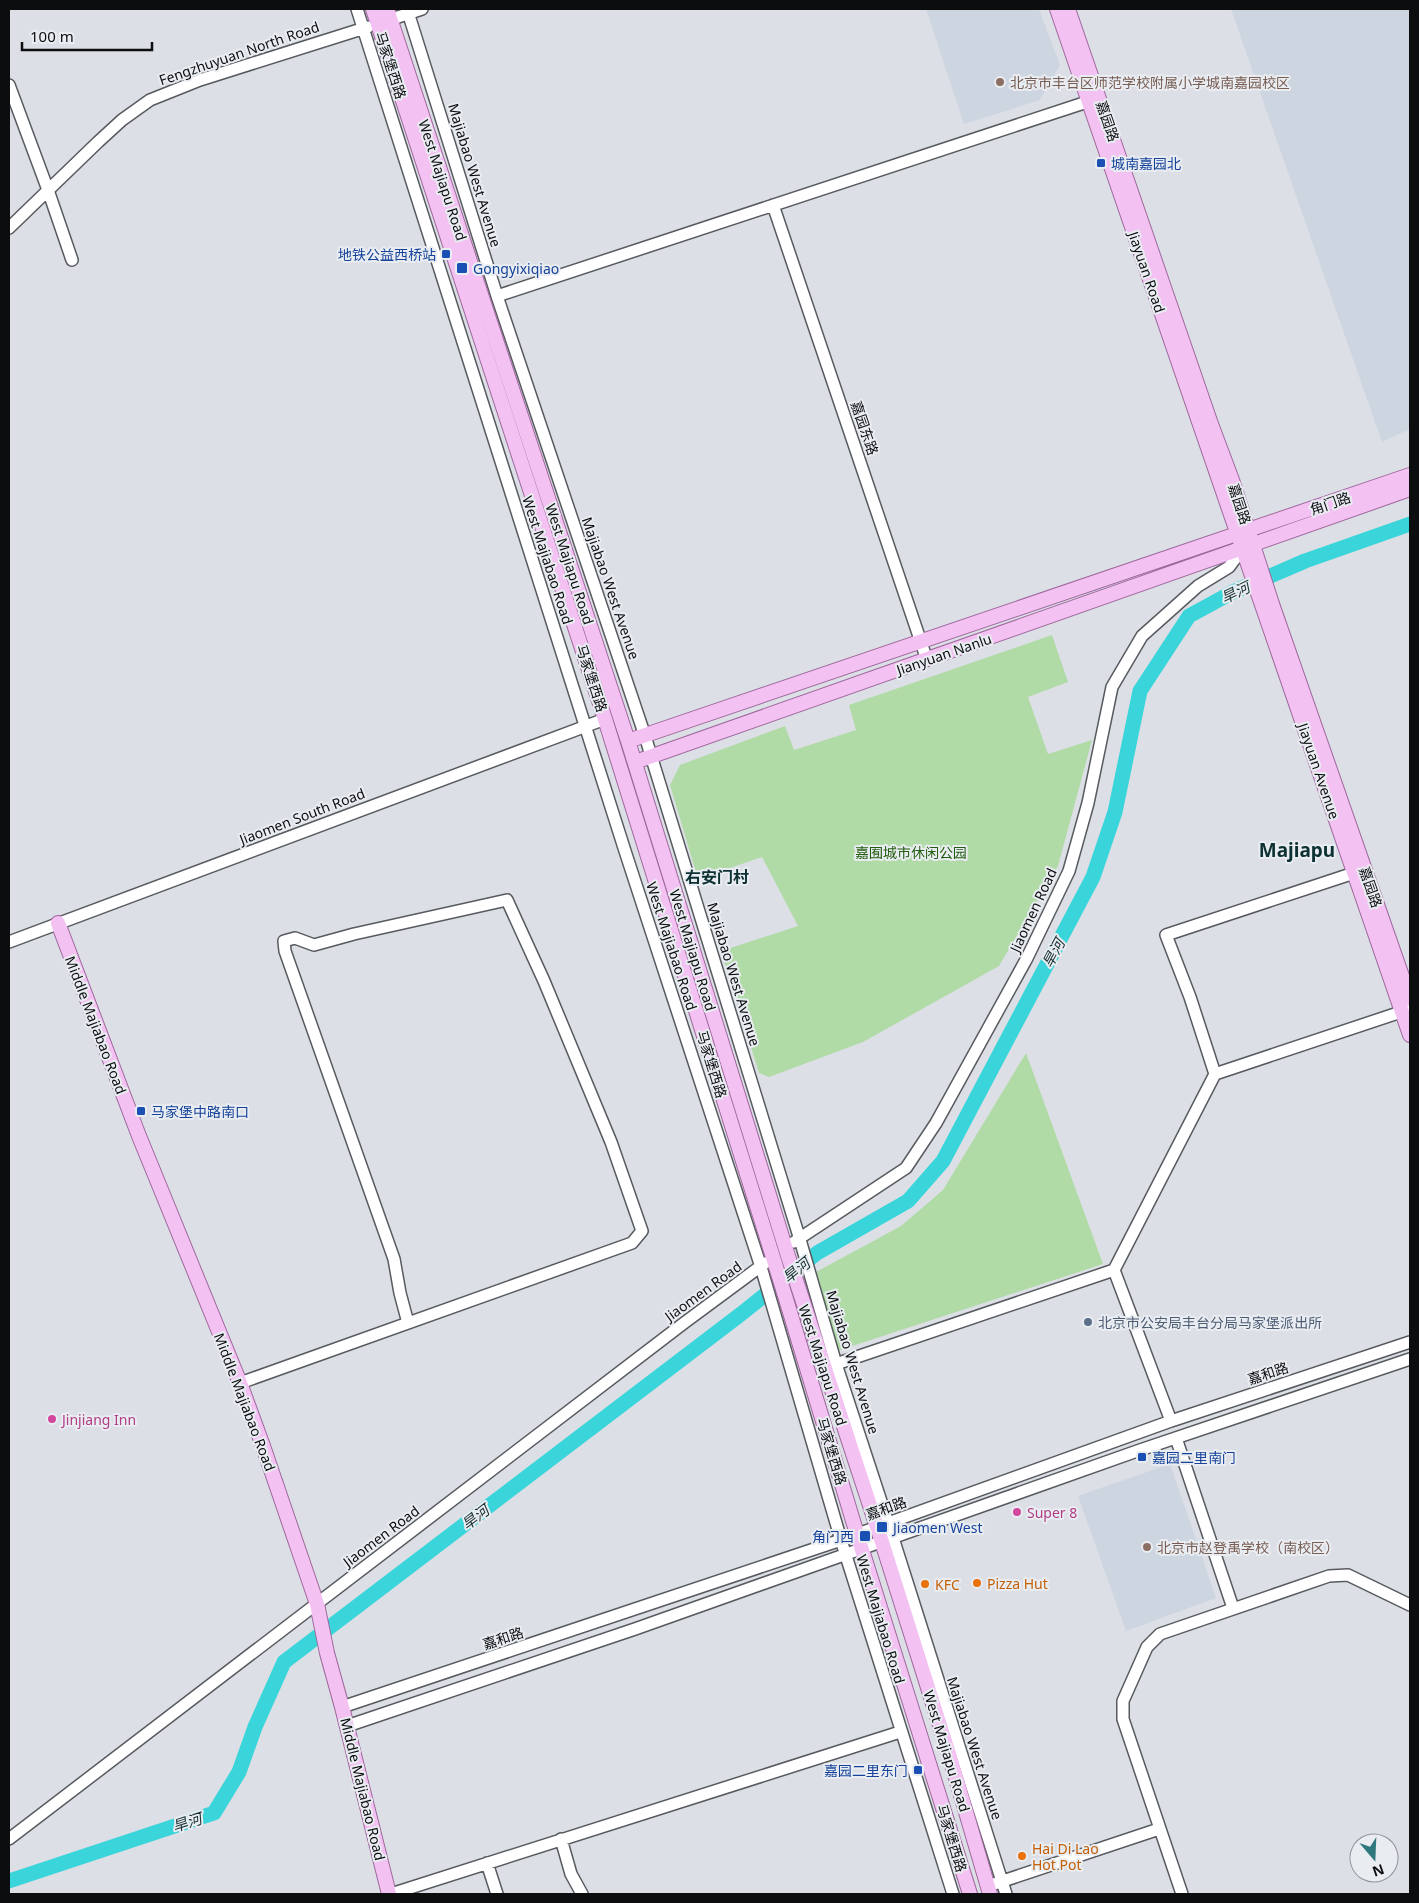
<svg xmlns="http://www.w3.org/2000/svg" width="1419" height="1903" viewBox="0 0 1419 1903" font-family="'Noto Sans','Noto Sans SC',sans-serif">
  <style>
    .built { fill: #cdd5e1 }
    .green { fill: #b1dba6 }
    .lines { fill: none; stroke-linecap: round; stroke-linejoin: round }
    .river { stroke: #39d5da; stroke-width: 15 }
    .minor-casing { stroke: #575a5f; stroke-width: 14 }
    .major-casing { stroke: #9e689d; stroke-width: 16 }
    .minor { stroke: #fff; stroke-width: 11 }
    .major { stroke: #f4c2f2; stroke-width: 14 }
    .education-dot { fill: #8d6e63; stroke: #e9edf2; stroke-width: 2 }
    .transit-dot { fill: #1a4fb4; stroke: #e9edf2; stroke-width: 2 }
    .service-dot { fill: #5c6f8a; stroke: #e9edf2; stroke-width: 2 }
    .hotel-dot { fill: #d1479c; stroke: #e9edf2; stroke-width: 2 }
    .food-dot { fill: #e8710a; stroke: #e9edf2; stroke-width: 2 }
    .labels { text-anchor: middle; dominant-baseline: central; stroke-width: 4; stroke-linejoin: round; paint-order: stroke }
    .street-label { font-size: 14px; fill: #0c0d0f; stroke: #e9edf2 }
    .education-label { font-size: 14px; fill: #785e54; stroke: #e9edf2; text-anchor: start }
    .transit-label { font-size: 14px; fill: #164399; stroke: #e9edf2; text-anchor: start }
    .park-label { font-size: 14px; fill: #235d0f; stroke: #e9edf2 }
    .service-label { font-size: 14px; fill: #4e5e75; stroke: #e9edf2; text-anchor: start }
    .hotel-label { font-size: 14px; fill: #b23c85; stroke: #e9edf2; text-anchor: start }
    .food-label { font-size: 14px; fill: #c56008; stroke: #e9edf2; text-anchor: start }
    .water-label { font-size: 15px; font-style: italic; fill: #183031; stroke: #e9edf2 }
    .quarter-label { font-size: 16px; font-weight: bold; fill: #0d3133; stroke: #e9edf2 }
    .district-label { font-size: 19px; font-weight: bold; fill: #0d3133; stroke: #e9edf2 }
  </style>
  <rect width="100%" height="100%" fill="#dcdfe5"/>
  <!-- built -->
  <path class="built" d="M926 9H1039L1060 65 1040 100 964 124Z
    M1231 9H1410V429L1382 442Z
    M1170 1464 1216 1598 1126 1631 1078 1496Z"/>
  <!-- green -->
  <path class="green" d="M1052 635 1068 682 1028 697 1048 754 1092 740 1058 866 999 966 863 1042 769 1077 759 1073 721 951 798 926 762 857 698 879 670 785 680 765 785 726 794 750 856 730 849 705Z
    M1026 1053 1103 1264 837 1351 816 1272 901 1226 943 1190Z"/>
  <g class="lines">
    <!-- river -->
    <path class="river" d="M9 1881 214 1813 239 1772 255 1727 284 1662 741 1314 817 1253 908 1201 943 1161 1093 877 1115 812 1140 691 1189 616 1233 592 1305 561 1410 524"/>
    <!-- minor casing -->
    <g class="minor-casing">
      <path id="minor" d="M357 9 625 851 761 1267 841 1540 953 1894
        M407 9 497 296 645 736 801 1243 836 1364 893 1538 1006 1894
        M383 22 422 9
        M9 85 48 190 72 260
        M773 205 927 660
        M9 228 98 142 122 120 150 100 200 80 368 27
        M497 296 1090 101
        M9 942 605 719
        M1215 1074 1190 997 1166 935 1354 873
        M794 1242 906 1168 936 1123 1027 958 1069 871 1088 803 1112 687 1142 636 1198 586 1229 567 1243 548
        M1114 1270 1171 1421
        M836 1364 1114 1270 1215 1074 1410 1009
        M240 1383 632 1243 642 1231 611 1142 544 981 507 900 354 934 314 945 295 938 284 941 285 951 394 1259 400 1293 408 1323
        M1176 1438 1233 1608
        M342 1707 841 1540 1171 1421 1410 1342
        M347 1726 635 1629 1140 1450 1410 1359
        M9 1839 684 1323 765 1263
        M561 1839 571 1874 582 1894
        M487 1863 497 1894
        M994 1884 1159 1829
        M391 1894 900 1732
        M1182 1894 1123 1719V1701L1147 1647 1160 1634 1329 1576 1348 1575 1410 1605"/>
    </g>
    <!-- major casing -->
    <g class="major-casing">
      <path id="major" d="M373 9 605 719 786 1299 857 1534 970 1894
        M387 9 628 741 788 1256 882 1542 949 1754 990 1894
        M1057 9 1410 1035
        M1068 9 1211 424 1232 480 1272 604 1410 999
        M628 741 1410 475
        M635 762 1410 489
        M58 923 139 1136 240 1383 263 1446 317 1604 327 1653 342 1707 389 1894"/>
    </g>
    <!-- minor -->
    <use href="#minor" class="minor"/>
    <!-- major -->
    <use href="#major" class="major"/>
  </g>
  <!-- markers -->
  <g class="education-dot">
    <circle cx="1000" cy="82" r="5"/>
    <circle cx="1147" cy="1547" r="5"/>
  </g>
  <g class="transit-dot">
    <rect x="1096" y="158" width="10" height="10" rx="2.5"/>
    <rect x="441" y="249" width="10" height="10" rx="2.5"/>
    <rect x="456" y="262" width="12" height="12" rx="2.5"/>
    <rect x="136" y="1106" width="10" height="10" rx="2.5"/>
    <rect x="1137" y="1452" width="10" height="10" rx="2.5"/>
    <rect x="876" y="1521" width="12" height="12" rx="2.5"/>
    <rect x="859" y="1530" width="12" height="12" rx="2.5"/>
    <rect x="913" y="1765" width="10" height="10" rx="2.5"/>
  </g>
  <circle class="service-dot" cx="1088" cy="1322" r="5"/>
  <g class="hotel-dot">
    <circle cx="52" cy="1419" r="5"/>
    <circle cx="1017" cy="1512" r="5"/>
  </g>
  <g class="food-dot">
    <circle cx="977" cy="1583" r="5"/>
    <circle cx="925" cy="1584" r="5"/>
    <circle cx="1022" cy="1856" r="5"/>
  </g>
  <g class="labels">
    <!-- street labels -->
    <g class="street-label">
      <text transform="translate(239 53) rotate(-19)">Fengzhuyuan North Road</text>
      <text transform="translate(391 65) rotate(72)">马家堡西路</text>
      <text transform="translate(1108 121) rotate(71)">嘉园路</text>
      <text transform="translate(475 175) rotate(73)">Majiabao West Avenue</text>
      <text transform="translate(443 180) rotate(72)">West Majiapu Road</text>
      <text transform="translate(1147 272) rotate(71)">Jiayuan Road</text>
      <text transform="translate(865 428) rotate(71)">嘉园东路</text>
      <text transform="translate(1330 503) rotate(-19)">角门路</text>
      <text transform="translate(1240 504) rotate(72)">嘉园路</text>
      <text transform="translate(548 560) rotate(72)">West Majiabao Road</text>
      <text transform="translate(570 564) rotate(72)">West Majiapu Road</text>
      <text transform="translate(611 588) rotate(71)">Majiabao West Avenue</text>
      <text transform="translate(944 654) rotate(-19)">Jianyuan Nanlu</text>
      <text transform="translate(592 678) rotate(72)">马家堡西路</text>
      <text transform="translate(1319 771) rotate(71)">Jiayuan Avenue</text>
      <text transform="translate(302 816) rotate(-21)">Jiaomen South Road</text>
      <text transform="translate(1371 887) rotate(71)">嘉园路</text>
      <text transform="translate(1033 910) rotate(-65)">Jiaomen Road</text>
      <text transform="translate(672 946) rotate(72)">West Majiabao Road</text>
      <text transform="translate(693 950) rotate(73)">West Majiapu Road</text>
      <text transform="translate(734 974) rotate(73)">Majiabao West Avenue</text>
      <text transform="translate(96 1025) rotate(69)">Middle Majiabao Road</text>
      <text transform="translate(712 1064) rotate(73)">马家堡西路</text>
      <text transform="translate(703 1291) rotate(-36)">Jiaomen Road</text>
      <text transform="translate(853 1362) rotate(73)">Majiabao West Avenue</text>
      <text transform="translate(823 1365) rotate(72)">West Majiapu Road</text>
      <text transform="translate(1268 1373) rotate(-18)">嘉和路</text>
      <text transform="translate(245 1402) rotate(69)">Middle Majiabao Road</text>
      <text transform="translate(832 1451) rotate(73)">马家堡西路</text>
      <text transform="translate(886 1508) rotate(-20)">嘉和路</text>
      <text transform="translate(381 1536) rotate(-37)">Jiaomen Road</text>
      <text transform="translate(881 1619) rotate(73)">West Majiabao Road</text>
      <text transform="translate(503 1638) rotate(-18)">嘉和路</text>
      <text transform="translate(975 1748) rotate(72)">Majiabao West Avenue</text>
      <text transform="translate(947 1751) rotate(73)">West Majiapu Road</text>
      <text transform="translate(363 1789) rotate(76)">Middle Majiabao Road</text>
      <text transform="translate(952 1838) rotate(73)">马家堡西路</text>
    </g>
    <!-- education labels -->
    <g class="education-label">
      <text x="1010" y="82">北京市丰台区师范学校附属小学城南嘉园校区</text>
      <text x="1157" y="1547">北京市赵登禹学校（南校区）</text>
    </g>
    <!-- transit labels -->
    <g class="transit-label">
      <text x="1111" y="163">城南嘉园北</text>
      <text x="436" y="254" text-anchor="end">地铁公益西桥站</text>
      <text x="473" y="268">Gongyixiqiao</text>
      <text x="151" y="1111">马家堡中路南口</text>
      <text x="1152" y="1457">嘉园二里南门</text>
      <text x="893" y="1527">Jiaomen West</text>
      <text x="854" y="1536" text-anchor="end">角门西</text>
      <text x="908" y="1770" text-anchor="end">嘉园二里东门</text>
    </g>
    <!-- park labels -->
    <g class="park-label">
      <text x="911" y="852">嘉囿城市休闲公园</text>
    </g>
    <!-- service labels -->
    <g class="service-label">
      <text x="1098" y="1322">北京市公安局丰台分局马家堡派出所</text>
    </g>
    <!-- hotel labels -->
    <g class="hotel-label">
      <text x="62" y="1419">Jinjiang Inn</text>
      <text x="1027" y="1512">Super 8</text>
    </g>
    <!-- food labels -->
    <g class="food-label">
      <text x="987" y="1583">Pizza Hut</text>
      <text x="935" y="1584">KFC</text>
      <text x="1032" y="1848">Hai Di Lao<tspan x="1032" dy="16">Hot Pot</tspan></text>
    </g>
    <!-- water labels -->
    <g class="water-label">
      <text transform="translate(1235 592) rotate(-26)">旱河</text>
      <text transform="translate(1053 953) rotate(-62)">旱河</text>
      <text transform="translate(796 1270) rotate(-39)">旱河</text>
      <text transform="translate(475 1517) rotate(-37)">旱河</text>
      <text transform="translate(187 1822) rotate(-18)">旱河</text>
    </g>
    <!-- quarter labels -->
    <g class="quarter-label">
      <text x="717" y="877">右安门村</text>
    </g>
    <!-- district labels -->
    <g class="district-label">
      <text x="1297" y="850">Majiapu</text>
    </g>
  </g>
  <!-- border -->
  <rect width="1419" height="1903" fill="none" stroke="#0c0d0f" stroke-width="20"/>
  <!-- north arrow -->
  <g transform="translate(1374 1858) rotate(161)"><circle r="24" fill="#e9edf2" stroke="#919397"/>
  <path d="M0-4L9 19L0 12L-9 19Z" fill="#2f797e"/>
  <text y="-8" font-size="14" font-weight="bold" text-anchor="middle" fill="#0c0d0f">N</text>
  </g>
  <!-- scale -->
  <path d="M22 42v8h130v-8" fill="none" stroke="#0c0d0f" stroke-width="2.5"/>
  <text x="30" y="42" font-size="15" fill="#0c0d0f" stroke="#e9edf2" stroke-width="4" paint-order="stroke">100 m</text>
</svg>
